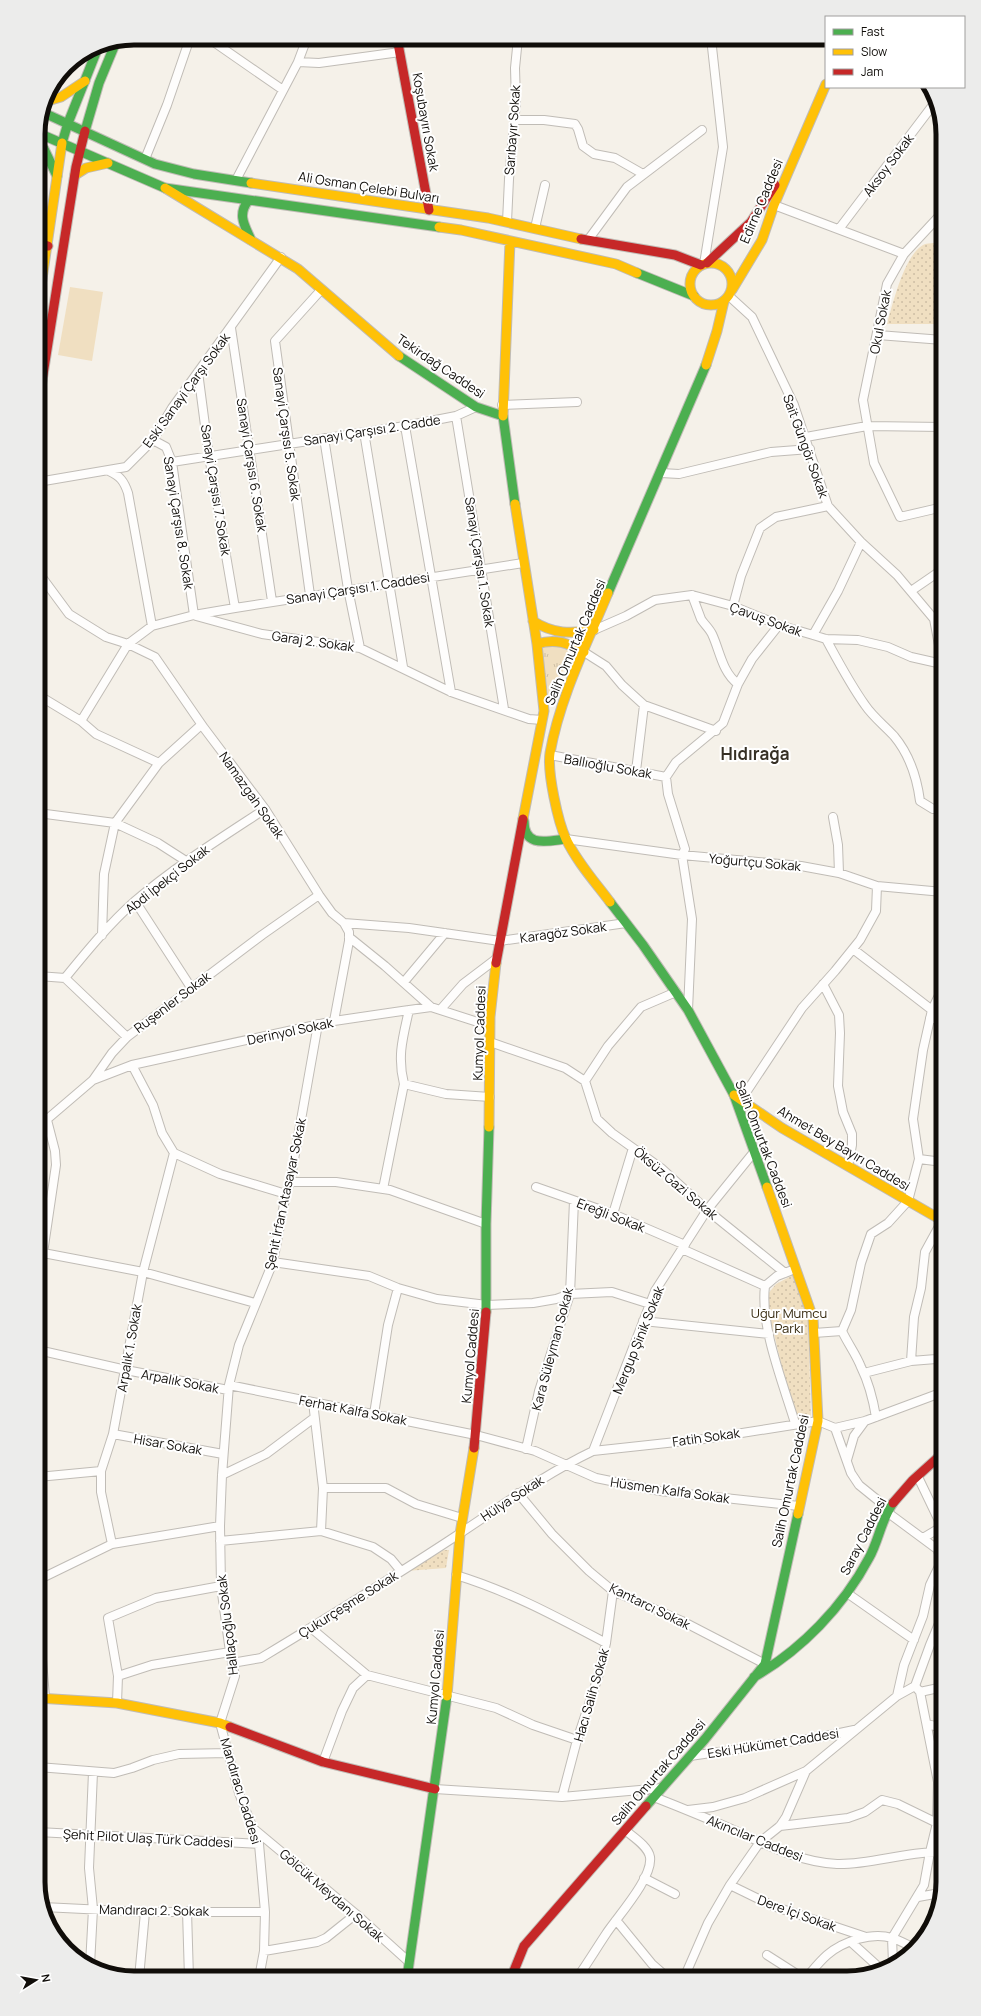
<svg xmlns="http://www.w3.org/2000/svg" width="981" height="2016" viewBox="0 0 981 2016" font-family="Manrope,sans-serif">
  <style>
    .grass { fill: url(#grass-tufts) }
    .park { fill: url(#park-dots) }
    .pitch { fill: #f0dfc1 }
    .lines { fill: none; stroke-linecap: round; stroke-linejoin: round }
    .street-casing { stroke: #c0bcb6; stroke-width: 10 }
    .fast-casing { stroke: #c0bcb6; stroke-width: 11 }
    .slow-casing { stroke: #c0bcb6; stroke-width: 11 }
    .jam-casing { stroke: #c0bcb6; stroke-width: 11 }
    .street { stroke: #fefdfc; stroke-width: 8 }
    .fast { stroke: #4caf50; stroke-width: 9 }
    .slow { stroke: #ffc107; stroke-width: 9 }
    .jam { stroke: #c62828; stroke-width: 9 }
    .labels { text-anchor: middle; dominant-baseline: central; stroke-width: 4; stroke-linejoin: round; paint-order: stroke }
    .street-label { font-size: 13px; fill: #100d09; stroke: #fff }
    .park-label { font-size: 13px; fill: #35280d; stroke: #fff }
    .district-label { font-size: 17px; font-weight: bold; fill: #363025; stroke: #fff }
    .rim { fill: none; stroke: #100d09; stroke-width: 5 }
  </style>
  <defs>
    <pattern id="grass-tufts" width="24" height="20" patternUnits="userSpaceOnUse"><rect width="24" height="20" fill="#f0dfc1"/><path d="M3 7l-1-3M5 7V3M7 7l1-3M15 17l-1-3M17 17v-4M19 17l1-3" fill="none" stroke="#cdbea4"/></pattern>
    <pattern id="park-dots" width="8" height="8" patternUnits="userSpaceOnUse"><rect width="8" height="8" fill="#f0dfc1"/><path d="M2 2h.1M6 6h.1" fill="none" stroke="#cdbea4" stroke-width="1.8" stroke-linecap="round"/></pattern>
  </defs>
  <rect width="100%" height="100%" fill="#f5f1e9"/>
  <!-- grass -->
  <path class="grass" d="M548 643 572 649 560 677 564 679 550 705 541 647Z"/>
  <!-- park -->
  <path class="park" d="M939 243 943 274V324H887C893 303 904 256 923 245 927 243 934 243 939 243Z
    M793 1275 808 1318 811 1418 795 1423 774 1334 763 1300 776 1284Z
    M444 1550H449L446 1568 406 1571Z"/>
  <!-- pitch -->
  <path class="pitch" d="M70 287 103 292 92 361 58 355Z"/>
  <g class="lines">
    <!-- street casing -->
    <g class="street-casing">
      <path id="street" d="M208 38 283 90
        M398 42 418 38
        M298 62 319 63 400 52
        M515 120H544L575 124 578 129 583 146 594 154 615 158 643 174
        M145 159 167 105 190 38
        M236 180 298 62 307 38
        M774 205 904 254
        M940 215 943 236
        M507 222 509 179 516 102 515 68 518 38
        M535 228 545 185
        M839 229 936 101
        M588 240 627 187 702 130
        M704 264 723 147 711 38
        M729 296 752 317 794 405 828 506 861 542 897 575 934 619 943 666
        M231 328 272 601
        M878 335 943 340
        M198 372 209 456 235 608
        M502 405 577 402
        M456 416 504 709
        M405 426 451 692
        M364 432 403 667
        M806 437 867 426 943 427
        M324 438 348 589 360 648
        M153 440 166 447 172 462 194 615
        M172 462 405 426 456 416 476 407
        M109 471C120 476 124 481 128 493L152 626
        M661 473 679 474 771 452 810 449
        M38 482 126 467 153 440 172 408 281 257
        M943 507 900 517 874 463 863 400 887 284 904 254 943 212
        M38 572 69 614 106 637 128 644 155 657 204 728 265 809 319 895 332 913 344 923 409 928 500 941 626 923
        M911 591 943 569
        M310 595 275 341 321 290
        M692 595C695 603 698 611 701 619 704 624 709 628 712 634 720 651 722 672 738 684
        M733 606 741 576 760 528 776 517 828 506
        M196 616 262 634 360 648 451 692 529 719 542 720
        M934 619 943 618
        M594 630 626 616 655 600 692 595 733 606 779 625 813 635 826 639 858 640 888 647 911 657 942 664
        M813 635 838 591 861 542
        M826 639C838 661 850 684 865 705 873 717 884 725 894 736 909 754 917 778 920 801L933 809H943
        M584 652 606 666 622 685 644 705 716 731
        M38 695 81 721 96 734 159 763
        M81 721 128 644 152 626 194 615 235 608 523 563
        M550 755 666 777
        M636 771 644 705
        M38 813 115 823 158 843 186 861
        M833 817 838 845 839 873
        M566 839 682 855 801 866 839 873 877 886 943 892
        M135 901 192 989
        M102 935 104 874 115 823 159 763 201 725
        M349 937 385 966 431 1007
        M853 949 932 1010
        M38 976 65 978C87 951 110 923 135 901 176 866 221 838 265 809
        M65 978 127 1037
        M404 982 445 933
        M823 984 839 1015 840 1033 838 1086 843 1112 852 1134V1145L848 1166
        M441 1009 463 984 496 959
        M688 1010 692 919 682 855 685 849 668 794 666 777 676 762 723 723 738 684 752 659 779 625
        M930 1018 943 1020
        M334 1021 349 941V932L344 923
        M490 1042 565 1068 585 1081
        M132 1065 153 1105 162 1133 174 1153 220 1174 286 1194
        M93 1080 132 1065 334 1021 402 1011 431 1007 490 1026
        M585 1081 597 1119 612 1133 661 1168 707 1210 785 1273
        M585 1081 608 1046 641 1007 676 992
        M404 1084 446 1094 490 1097
        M741 1100 802 1008 835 971 860 940 876 911 877 886
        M38 1127 93 1080 112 1053 127 1037 262 935 319 895
        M38 1136 41 1126
        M919 1159 943 1162
        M290 1182H336L390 1190 486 1224
        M536 1187 613 1214 685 1245
        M383 1189 404 1084C397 1056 403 1037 409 1010
        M613 1214 633 1148
        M682 1249 765 1286
        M38 1252 143 1272 255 1303
        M273 1262 369 1276 398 1288 437 1299 487 1305 533 1303 556 1299 570 1294 612 1292 650 1304
        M38 1271 43 1253 56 1165 55 1151 47 1120
        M790 1271 777 1276 765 1286C760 1327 783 1383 795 1423
        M643 1321 769 1334
        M814 1333 842 1331
        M38 1350 126 1370 228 1390
        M911 1361 914 1317 921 1288 925 1252 942 1221
        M864 1373 911 1361 936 1359 943 1354
        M229 1385 476 1435 535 1451 596 1478 660 1491 799 1506
        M313 1402 323 1488 321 1531
        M374 1414 388 1325 398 1288
        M876 1417C873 1399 869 1383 861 1367 856 1354 848 1344 842 1331L851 1310 861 1263 871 1234 888 1223 908 1201 919 1159 913 1119 923 1050 932 1010 943 987
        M835 1428 851 1473 859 1485 880 1502 887 1512 937 1549 943 1561
        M113 1434 223 1454
        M526 1449 539 1391 570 1294 574 1201
        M593 1451 704 1439 818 1421 835 1428 865 1421 943 1392
        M847 1460 854 1436 865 1421
        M222 1475 266 1454 314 1418
        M38 1477 101 1471
        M918 1477 942 1527
        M323 1488H386L416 1504 462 1518
        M518 1493 552 1534 589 1571 613 1591 682 1621 765 1664
        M923 1538 943 1526
        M220 1541 321 1531 373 1547 391 1559 401 1571
        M112 1544 101 1492V1471L113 1434 143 1272 174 1153
        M456 1575C511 1592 555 1616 606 1643
        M38 1580 112 1544 220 1526
        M847 1593 914 1640
        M38 1608 45 1698
        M311 1628 367 1675 496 1708 533 1725 577 1740
        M232 1663 261 1658C327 1618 394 1577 459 1534 503 1505 545 1474 593 1451L655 1291 707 1210 754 1152
        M118 1676 152 1665 230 1652
        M915 1686 930 1645 943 1614
        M920 1692 943 1687
        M897 1696 915 1686
        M117 1703 118 1676 108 1618 156 1598 221 1586
        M927 1724 943 1728
        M690 1756 816 1738 854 1730
        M323 1762 342 1711 353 1688 367 1675
        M38 1767 114 1773 132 1768 153 1760 179 1754 228 1753
        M435 1789 562 1797 662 1788
        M562 1797 577 1740 598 1677 606 1643 613 1591
        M654 1797C682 1808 709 1819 736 1831 769 1846 800 1862 837 1864 873 1865 908 1850 943 1853
        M688 1810 713 1807 745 1798 806 1771 897 1696 904 1665 923 1616 930 1585 942 1560
        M780 1826 848 1818 865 1812 882 1800 898 1804 937 1823
        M254 1829 356 1914 409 1962
        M38 1832 259 1844
        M644 1878 675 1894
        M730 1885 773 1906 866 1937
        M918 1897 940 1893
        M43 1907 145 1912H265
        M187 1911 189 1978
        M616 1920 652 1964 668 1978
        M892 1938 924 1885 930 1852 937 1823 938 1782 920 1692 915 1686
        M892 1938 893 1963
        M851 1942 883 1971
        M264 1951 317 1942 326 1938 356 1914
        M767 1955 803 1978
        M90 1965 93 1909 89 1868 93 1772
        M139 1978 145 1912
        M259 1978 264 1951 265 1912 259 1844 239 1793 220 1723 235 1676 230 1652 221 1586 220 1526 222 1475 229 1385 239 1345 273 1262 286 1194 290 1182 318 1024
        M577 1978C587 1964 596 1949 606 1934 617 1917 653 1878 650 1857 648 1846 633 1837 625 1830
        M684 1978 708 1923 730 1885 760 1842 780 1826 786 1817 806 1771
        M806 1978C813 1970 819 1962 827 1955 843 1941 872 1932 892 1938 899 1940 906 1944 912 1947"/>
    </g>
    <!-- fast casing -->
    <g class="fast-casing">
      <path id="fast" d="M42 112 155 164 194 174 251 183
        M85 131 99 83 116 42
        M38 133 165 188 439 227
        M38 143 44 149 57 176
        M62 143 68 123 99 45
        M248 201C237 215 245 226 251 240
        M637 273 694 296
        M399 356 476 407 503 416 515 504
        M608 593 706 365
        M524 821C524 848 547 841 566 839
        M610 902 643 945 688 1010 734 1095 767 1187
        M486 1312V1224L489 1127
        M754 1677C801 1650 843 1607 869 1558 879 1540 881 1520 893 1503
        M646 1806 705 1739 765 1664 798 1514
        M407 1978 447 1696"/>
    </g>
    <!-- slow casing -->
    <g class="slow-casing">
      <path id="slow" d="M44 102 61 97 85 81
        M75 175 86 168 108 163
        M251 183 488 218 581 239
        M165 188 298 269 399 356
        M439 227 461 230 616 264 637 273
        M690 284a21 21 0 1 1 42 0a21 21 0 1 1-42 0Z
        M732 290 762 240 774 205 826 84
        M38 306 62 143
        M706 365 717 331 724 301
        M503 416 510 241
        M515 504 537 644 544 711 523 819
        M608 593C586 646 560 697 550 753 547 772 558 822 566 839 577 862 595 882 610 902
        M533 621C553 634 571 634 594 630
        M537 644C555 638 568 643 584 652
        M734 1095 782 1128 943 1221
        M489 1127 490 1017 496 963
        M767 1187 813 1318 818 1421 798 1514
        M447 1696 460 1534 474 1448
        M38 1698 117 1703 220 1723 230 1727"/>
    </g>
    <!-- jam casing -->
    <g class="jam-casing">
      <path id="jam" d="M397 38 429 210
        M581 239 675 255 701 265
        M38 243 48 246
        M707 263 751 222 775 185
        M38 406 76 167 85 131
        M496 963 523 819
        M474 1448 486 1312
        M893 1503 913 1480 943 1453
        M230 1727 323 1762 435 1789
        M511 1978 524 1946 646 1806"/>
    </g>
    <!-- street -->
    <use href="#street" class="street"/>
    <!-- fast -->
    <use href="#fast" class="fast"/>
    <!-- slow -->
    <use href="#slow" class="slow"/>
    <!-- jam -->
    <use href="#jam" class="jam"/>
  </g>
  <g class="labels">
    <!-- street labels -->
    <g class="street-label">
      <text transform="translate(426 122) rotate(80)">Koşubayırı Sokak</text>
      <text transform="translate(512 130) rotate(-86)">Sarıbayır Sokak</text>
      <text transform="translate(888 165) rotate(-53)">Aksoy Sokak</text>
      <text transform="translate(369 187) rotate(9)">Ali Osman Çelebi Bulvarı</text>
      <text transform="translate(761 201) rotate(-67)">Edirne Caddesi</text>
      <text transform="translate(880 322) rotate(-79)">Okul Sokak</text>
      <text transform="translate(441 366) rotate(34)">Tekirdağ Caddesi</text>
      <text transform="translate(186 390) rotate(-54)">Eski Sanayi Çarşı Sokak</text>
      <text transform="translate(372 430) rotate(-9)">Sanayi Çarşısı 2. Cadde</text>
      <text transform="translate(287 434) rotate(82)">Sanayi Çarşısı 5. Sokak</text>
      <text transform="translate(806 446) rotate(70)">Sait Güngör Sokak</text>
      <text transform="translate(252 465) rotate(81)">Sanayi Çarşısı 6. Sokak</text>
      <text transform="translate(216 490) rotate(81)">Sanayi Çarşısı 7. Sokak</text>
      <text transform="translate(179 523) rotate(81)">Sanayi Çarşısı 8. Sokak</text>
      <text transform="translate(480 562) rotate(81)">Sanayi Çarşısı 1. Sokak</text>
      <text transform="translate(358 588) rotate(-9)">Sanayi Çarşısı 1. Caddesi</text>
      <text transform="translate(766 619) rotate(20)">Çavuş Sokak</text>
      <text transform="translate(313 641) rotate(8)">Garaj 2. Sokak</text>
      <text transform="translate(575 642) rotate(-67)">Salih Omurtak Caddesi</text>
      <text transform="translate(608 766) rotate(10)">Ballıoğlu Sokak</text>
      <text transform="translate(252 795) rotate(55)">Namazgah Sokak</text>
      <text transform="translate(755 862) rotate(5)">Yoğurtçu Sokak</text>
      <text transform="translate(167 879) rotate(-38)">Abdi İpekçi Sokak</text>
      <text transform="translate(563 932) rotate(-8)">Karagöz Sokak</text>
      <text transform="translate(172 1002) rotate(-37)">Ruşenler Sokak</text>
      <text transform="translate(290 1031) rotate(-12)">Derinyol Sokak</text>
      <text transform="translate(479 1033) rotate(-88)">Kumyol Caddesi</text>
      <text transform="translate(764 1144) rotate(69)">Salih Omurtak Caddesi</text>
      <text transform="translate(844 1148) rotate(31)">Ahmet Bey Bayırı Caddesi</text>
      <text transform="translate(676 1183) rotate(40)">Öksüz Gazi Sokak</text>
      <text transform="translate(285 1194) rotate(-78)">Şehit İrfan Atasayar Sokak</text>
      <text transform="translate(611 1215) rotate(21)">Ereğli Sokak</text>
      <text transform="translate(638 1340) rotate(-68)">Mergup Şinik Sokak</text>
      <text transform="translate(129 1348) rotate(-80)">Arpalık 1. Sokak</text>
      <text transform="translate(552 1349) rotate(-75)">Kara Süleyman Sokak</text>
      <text transform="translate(470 1356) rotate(-85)">Kumyol Caddesi</text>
      <text transform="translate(180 1381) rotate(11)">Arpalık Sokak</text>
      <text transform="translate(353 1410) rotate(11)">Ferhat Kalfa Sokak</text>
      <text transform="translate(706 1437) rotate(-8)">Fatih Sokak</text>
      <text transform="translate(168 1444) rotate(10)">Hisar Sokak</text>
      <text transform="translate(790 1481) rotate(-78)">Salih Omurtak Caddesi</text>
      <text transform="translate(670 1490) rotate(8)">Hüsmen Kalfa Sokak</text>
      <text transform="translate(512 1498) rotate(-33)">Hülya Sokak</text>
      <text transform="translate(863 1536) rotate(-63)">Saray Caddesi</text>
      <text transform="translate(348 1604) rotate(-32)">Çukurçeşme Sokak</text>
      <text transform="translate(650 1606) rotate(26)">Kantarcı Sokak</text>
      <text transform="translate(227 1625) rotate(-97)">Hallaçoğlu Sokak</text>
      <text transform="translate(435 1677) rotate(-85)">Kumyol Caddesi</text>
      <text transform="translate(591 1695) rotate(-74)">Hacı Salih Sokak</text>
      <text transform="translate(773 1743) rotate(-9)">Eski Hükümet Caddesi</text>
      <text transform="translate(658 1772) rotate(-49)">Salih Omurtak Caddesi</text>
      <text transform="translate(241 1791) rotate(73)">Mandıracı Caddesi</text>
      <text transform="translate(148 1838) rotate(3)">Şehit Pilot Ulaş Türk Caddesi</text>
      <text transform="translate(755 1838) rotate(22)">Akıncılar Caddesi</text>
      <text transform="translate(332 1895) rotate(41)">Gölcük Meydanı Sokak</text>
      <text transform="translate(154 1910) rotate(1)">Mandıracı 2. Sokak</text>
      <text transform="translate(797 1913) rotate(20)">Dere İçi Sokak</text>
    </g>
    <!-- park labels -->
    <g class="park-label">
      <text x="789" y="1313">Uğur Mumcu<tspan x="789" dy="15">Parkı</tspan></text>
    </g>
    <!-- district labels -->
    <g class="district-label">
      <text x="755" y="753">Hıdırağa</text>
    </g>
  </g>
  <!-- crop -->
  <path d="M0 0H981V2016H0ZM134 45H847A89 89 0 0 1 936 134V1882A89 89 0 0 1 847 1971H134A89 89 0 0 1 45 1882V134A89 89 0 0 1 134 45Z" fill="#ececeb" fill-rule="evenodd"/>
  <path class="rim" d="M134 45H847A89 89 0 0 1 936 134V1882A89 89 0 0 1 847 1971H134A89 89 0 0 1 45 1882V134A89 89 0 0 1 134 45Z"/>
  <!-- legend -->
  <rect x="825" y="16" width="140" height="72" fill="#ffffff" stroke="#9f9e9d"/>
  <rect x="833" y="29" width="20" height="6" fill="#4caf50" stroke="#9f9e9d"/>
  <text x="861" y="36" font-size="12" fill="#100d09">Fast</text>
  <rect x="833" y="49" width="20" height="6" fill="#ffc107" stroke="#9f9e9d"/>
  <text x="861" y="56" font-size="12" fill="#100d09">Slow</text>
  <rect x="833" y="69" width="20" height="6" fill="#c62828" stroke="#9f9e9d"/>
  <text x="861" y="76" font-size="12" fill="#100d09">Jam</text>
  <!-- north arrow -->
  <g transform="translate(36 1980) rotate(79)" stroke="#ffffff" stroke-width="3" paint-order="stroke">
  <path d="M0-3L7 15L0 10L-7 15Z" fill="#100d09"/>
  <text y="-6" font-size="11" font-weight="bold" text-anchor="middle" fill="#100d09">N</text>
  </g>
</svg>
